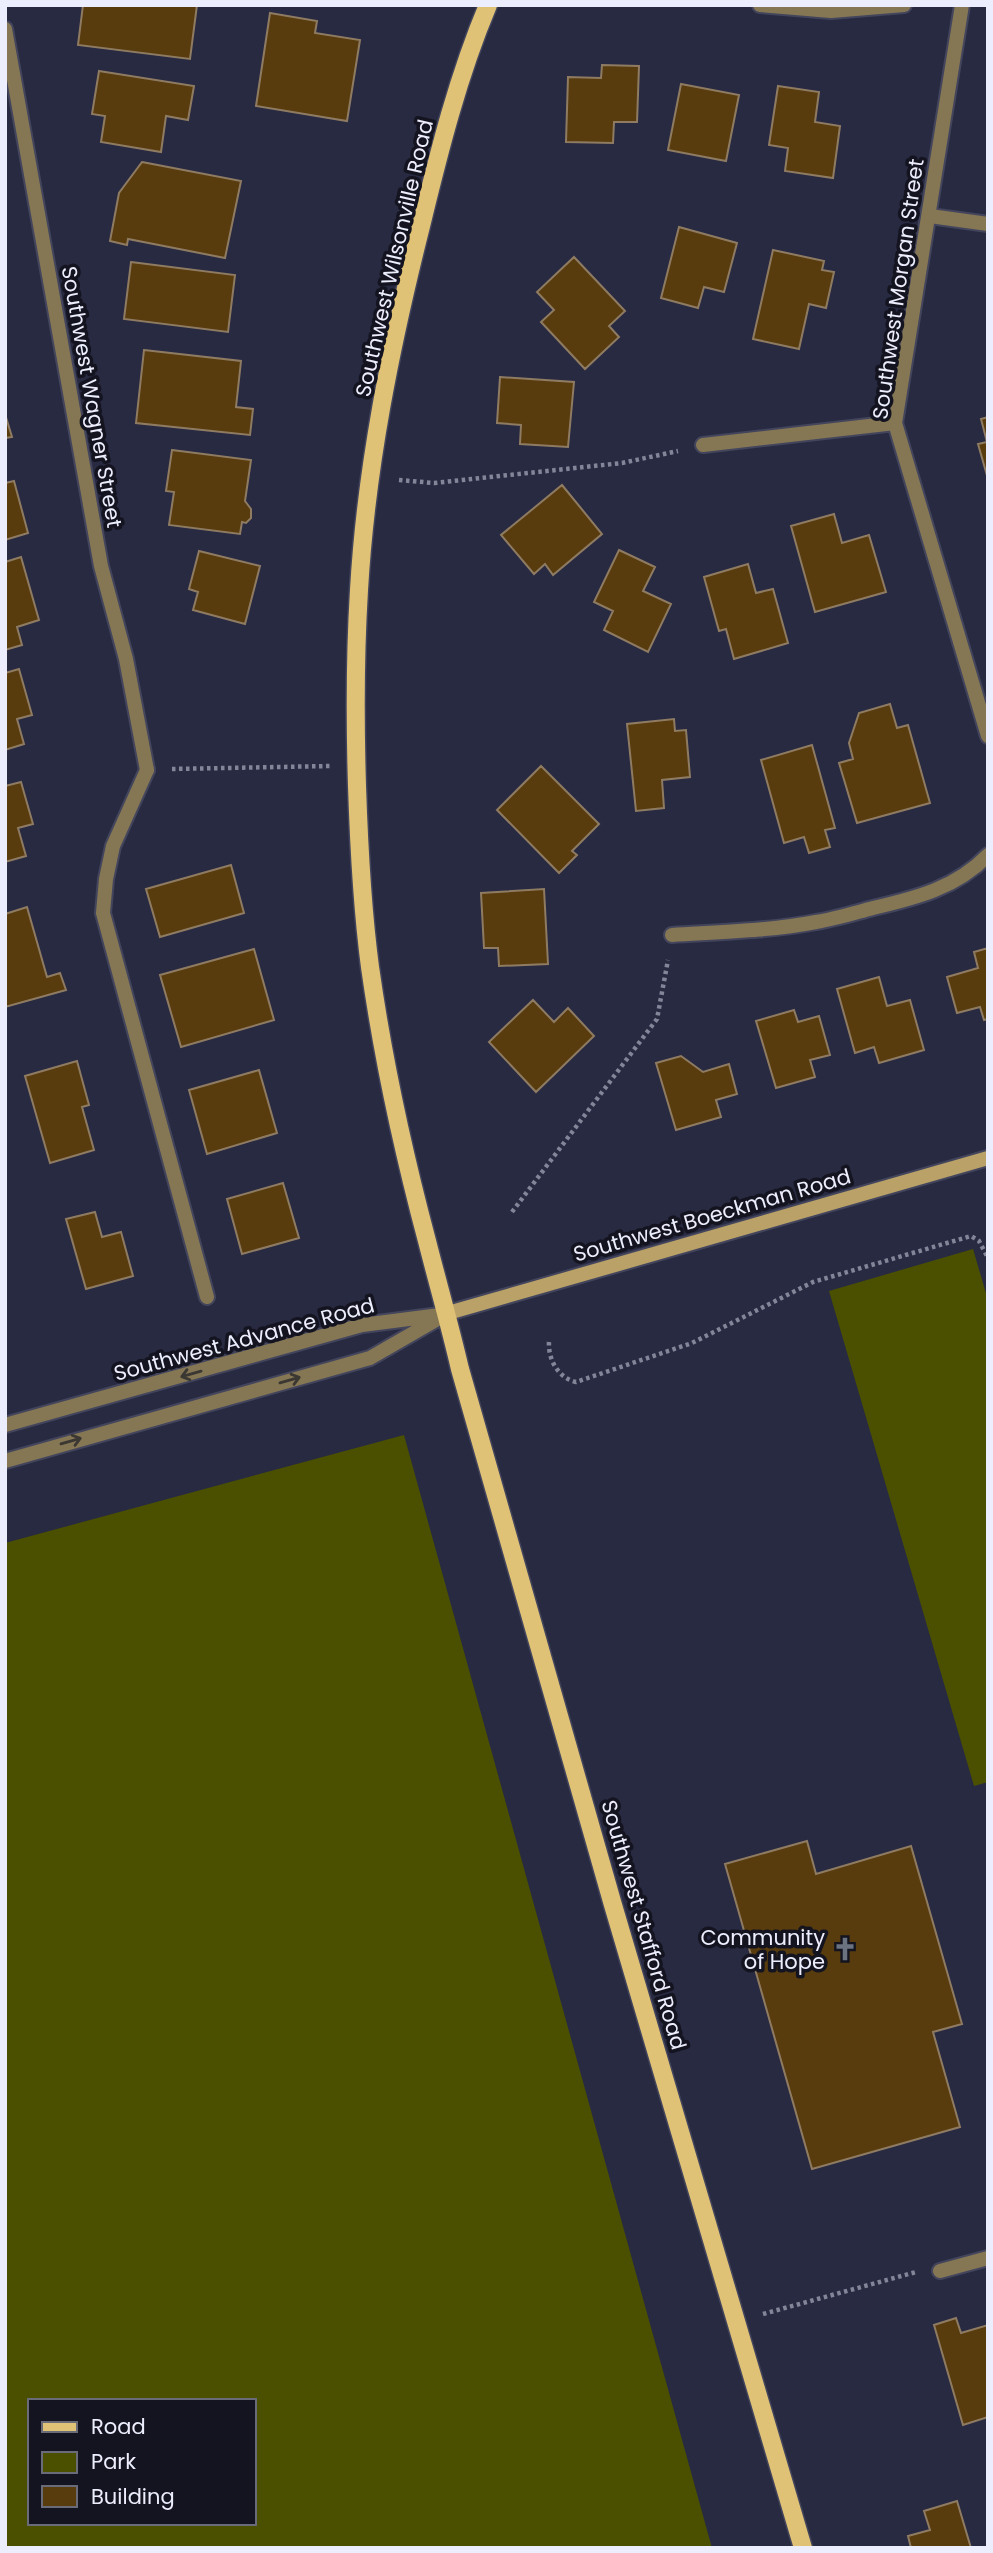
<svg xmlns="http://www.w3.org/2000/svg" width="993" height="2553" viewBox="0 0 993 2553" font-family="Poppins,sans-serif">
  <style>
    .green { fill: #4a5000; fill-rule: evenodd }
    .building { fill: #583c0e; stroke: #8e7b62; stroke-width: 2 }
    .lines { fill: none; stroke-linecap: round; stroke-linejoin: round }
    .service-casing { stroke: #43455c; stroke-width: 18 }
    .minor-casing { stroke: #43455c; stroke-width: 18 }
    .tertiary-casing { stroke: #43455c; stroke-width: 18 }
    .secondary-casing { stroke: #43455c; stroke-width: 18 }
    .primary-casing { stroke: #43455c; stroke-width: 21 }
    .path { stroke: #838599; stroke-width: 4.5; stroke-dasharray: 3.5 3.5; stroke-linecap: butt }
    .service { stroke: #867754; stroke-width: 14 }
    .minor { stroke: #867754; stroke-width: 14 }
    .tertiary { stroke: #867754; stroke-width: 14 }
    .secondary { stroke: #b9a168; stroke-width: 14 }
    .primary { stroke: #e0c276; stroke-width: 18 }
    .oneway { stroke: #3b3732 }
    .labels { text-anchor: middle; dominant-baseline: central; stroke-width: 7; stroke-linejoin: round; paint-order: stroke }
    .street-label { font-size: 21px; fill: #eceefe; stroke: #13141f }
    .poi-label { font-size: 21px; fill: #eceefe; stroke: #13141f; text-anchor: end }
  </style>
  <rect width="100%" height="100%" fill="#282a42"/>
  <!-- green -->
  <path class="green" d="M973 1249 988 1300V1782L974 1786 829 1291Z
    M404 1435 712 2548H5V1543ZM30 2401H254V2523H30Z"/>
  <!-- building -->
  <path class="building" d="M83 5H197L190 59 78 45Z
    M270 13 317 21 315 33 360 40 347 121 256 106Z
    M602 65 639 66 637 122H614L613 143 566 142 568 77 601 78Z
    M99 71 194 86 188 120 166 116 161 152 101 142 105 116 92 114Z
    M681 84 739 95 726 161 668 150Z
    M778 86 819 92 815 122 840 126 833 178 785 171 788 148 769 145Z
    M142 162 241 181 225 258 128 239 127 245 110 241 119 193Z
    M679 227 737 243 724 292 704 287 698 308 661 298Z
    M773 250 824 261 822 270 834 272 826 308 809 304 799 349 753 339Z
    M574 257 625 311 609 326 619 337 585 369 541 322 554 310 537 292Z
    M131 262 235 275 228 332 124 319Z
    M144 350 241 361 236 407 253 409 250 435 136 423Z
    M500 377 574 382 568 447 520 444 521 425 497 423Z
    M5 414 12 437 5 438Z
    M988 417V479L978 444 987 442 981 419Z
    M172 450 251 460 245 501 251 509V518L246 523 242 522 240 534 169 525 174 492 166 491Z
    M14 481 28 533 5 540V483Z
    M562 485 602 534 553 575 545 564 534 574 501 535Z
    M834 514 842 543 869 535 886 592 815 612 791 526Z
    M619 550 655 567 643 591 671 604 648 652 604 630 613 611 594 602Z
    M199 551 260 566 245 624 193 610 198 592 189 589Z
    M21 557 39 620 17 627 22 645 5 650V562Z
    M748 564 756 593 773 589 788 643 734 659 726 629 719 631 704 577Z
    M19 669 32 715 17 719 24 744 5 750V673Z
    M890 704 897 728 908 725 930 803 857 823 839 763 853 759 849 743 859 713Z
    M674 719 675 731 686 730 690 777 662 780 664 808 636 811 627 724Z
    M812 745 835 828 825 830 830 847 809 853 804 837 784 843 761 760Z
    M541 766 599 824 572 851 577 855 559 873 497 810Z
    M21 782 33 824 18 828 26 856 5 862V786Z
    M231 865 244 913 160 937 146 889Z
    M544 889 548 964 499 966 498 948H484L481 893Z
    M27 907 47 977 60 973 66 990 5 1007V914Z
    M988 948V1019L984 1020 980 1007 957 1013 947 977 978 968 974 952Z
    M254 949 274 1020 181 1047 160 975Z
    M879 977 887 1006 910 1000 924 1050 879 1063 874 1047 855 1053 837 989Z
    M533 1000 554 1022 568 1008 594 1036 536 1092 489 1042Z
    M794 1010 798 1022 819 1016 830 1055 810 1060 815 1077 776 1088 756 1021Z
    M681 1056 703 1072 729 1064 737 1094 716 1100 721 1117 676 1130 656 1063Z
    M77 1061 89 1105 82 1107 94 1150 50 1163 25 1076Z
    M259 1070 277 1133 207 1154 189 1090Z
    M283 1183 299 1238 242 1254 227 1199Z
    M95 1212 102 1237 121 1232 133 1276 86 1289 66 1219Z
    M807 1841 816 1874 911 1846 962 2024 933 2032 960 2127 812 2169 725 1864Z
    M956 2318 961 2333 988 2325V2417L963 2425 934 2325Z
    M957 2501 971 2548H911L908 2536 930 2530 924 2511Z"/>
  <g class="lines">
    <!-- service casing -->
    <g class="service-casing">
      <path id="service" d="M930 216 988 224
        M147 770 113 846 106 879 103 913 207 1297
        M940 2271 988 2258"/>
    </g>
    <!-- minor casing -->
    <g class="minor-casing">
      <path id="minor" d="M760 5 831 11 904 5
        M962 5 895 423 988 736
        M5 29 101 566 126 659 147 770
        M703 445 895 423
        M672 935C720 932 769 931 816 922 835 919 854 913 873 908 916 898 956 888 988 855"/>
    </g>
    <!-- tertiary casing -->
    <g class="tertiary-casing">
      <path id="tertiary" d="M5 1425 362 1325 440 1315
        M5 1461 370 1358 448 1313"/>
    </g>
    <!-- secondary casing -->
    <g class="secondary-casing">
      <path id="secondary" d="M448 1313 988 1158"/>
    </g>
    <!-- primary casing -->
    <g class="primary-casing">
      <path id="primary" d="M488 5C458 76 439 152 421 226 391 345 366 467 359 590 355 655 355 721 357 786 359 847 362 907 370 967 383 1059 403 1151 427 1241 438 1284 450 1326 460 1369L613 1905 803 2548"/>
    </g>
    <!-- path -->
    <path class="path" d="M399 480 434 483 622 463 678 451
      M172 769 331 766
      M512 1212 657 1019 668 960
      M549 1342C548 1359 558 1378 576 1382L692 1343 813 1282 971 1236 979 1241 988 1258
      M763 2314 916 2272"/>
    <!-- service -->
    <use href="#service" class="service"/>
    <!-- minor -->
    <use href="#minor" class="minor"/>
    <!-- tertiary -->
    <use href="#tertiary" class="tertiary"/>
    <!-- secondary -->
    <use href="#secondary" class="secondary"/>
    <!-- primary -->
    <use href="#primary" class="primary"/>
  </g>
  <!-- one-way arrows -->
  <defs><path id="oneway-shaft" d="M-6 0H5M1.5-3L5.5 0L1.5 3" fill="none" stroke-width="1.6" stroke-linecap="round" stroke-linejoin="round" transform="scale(1.75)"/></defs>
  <g class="oneway">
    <use href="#oneway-shaft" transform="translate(191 1374) rotate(164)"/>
    <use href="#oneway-shaft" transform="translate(290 1380) rotate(-16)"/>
    <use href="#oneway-shaft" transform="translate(71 1441) rotate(-16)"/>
  </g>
  <!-- icons -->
  <defs>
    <g id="church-bare" transform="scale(1.89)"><path d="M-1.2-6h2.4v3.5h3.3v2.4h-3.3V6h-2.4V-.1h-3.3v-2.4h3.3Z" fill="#6b7280" stroke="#13141f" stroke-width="2.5" paint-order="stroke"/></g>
  </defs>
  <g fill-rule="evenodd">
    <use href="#church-bare" x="845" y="1949"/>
  </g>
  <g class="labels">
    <!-- street labels -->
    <g class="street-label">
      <text transform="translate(394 258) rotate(-77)">Southwest Wilsonville Road</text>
      <text transform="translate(898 289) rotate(-82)">Southwest Morgan Street</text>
      <text transform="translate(92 397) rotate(80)">Southwest Wagner Street</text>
      <text transform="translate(712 1215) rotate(-16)">Southwest Boeckman Road</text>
      <text transform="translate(244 1339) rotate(-15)">Southwest Advance Road</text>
      <text transform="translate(644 1925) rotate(74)">Southwest Stafford Road</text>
    </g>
    <!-- poi labels -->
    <g class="poi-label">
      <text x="825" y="1937">Community<tspan x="825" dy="24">of Hope</tspan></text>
    </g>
  </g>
  <!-- border -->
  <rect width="993" height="2553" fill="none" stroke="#eceefe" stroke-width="14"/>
  <!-- legend -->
  <rect x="28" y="2399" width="228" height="126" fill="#13141f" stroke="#6a6b78" stroke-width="2"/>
  <rect x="42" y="2422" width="35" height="10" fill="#e0c276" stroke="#6a6b78" stroke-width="2"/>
  <text x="91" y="2434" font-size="21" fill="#eceefe">Road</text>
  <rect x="42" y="2452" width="35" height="21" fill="#4a5000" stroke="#6a6b78" stroke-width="2"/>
  <text x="91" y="2469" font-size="21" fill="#eceefe">Park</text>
  <rect x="42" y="2486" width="35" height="21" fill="#583c0e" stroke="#6a6b78" stroke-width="2"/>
  <text x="91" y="2504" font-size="21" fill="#eceefe">Building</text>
</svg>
